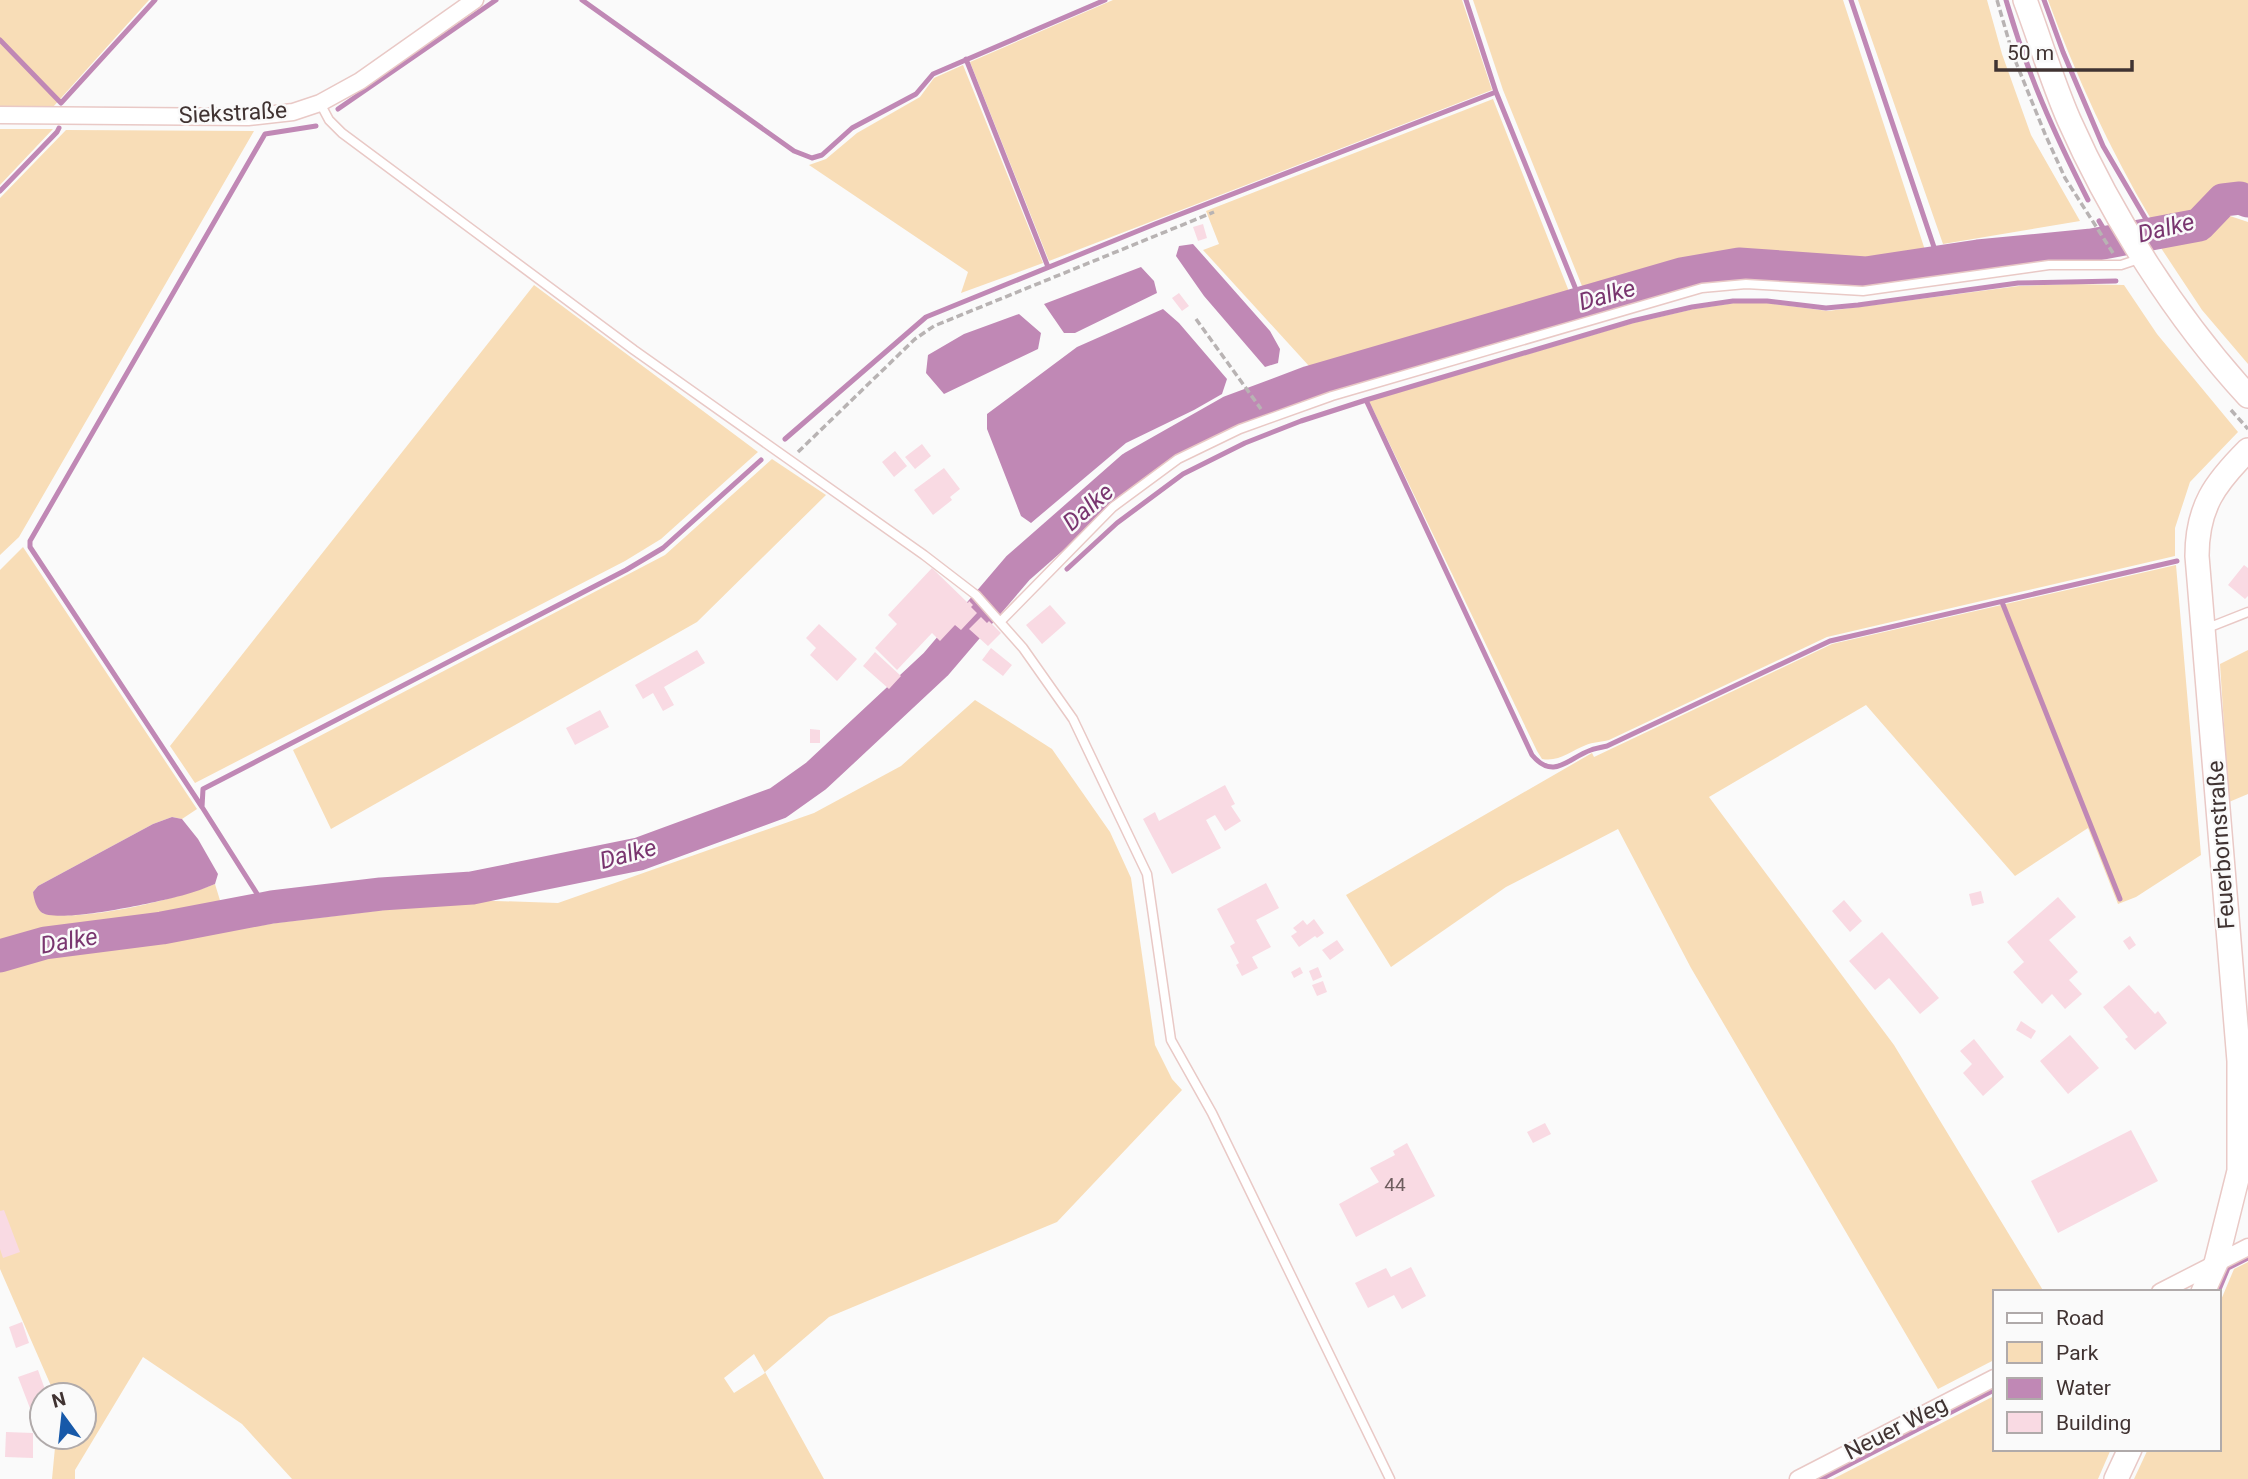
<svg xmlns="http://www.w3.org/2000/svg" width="2248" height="1479" viewBox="0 0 2248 1479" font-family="Roboto,sans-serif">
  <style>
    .green { fill: #f8ddb7; fill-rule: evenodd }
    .water { fill: #c088b5 }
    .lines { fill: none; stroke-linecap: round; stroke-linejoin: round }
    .stream { stroke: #c088b5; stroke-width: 5 }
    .river { stroke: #c088b5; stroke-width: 33 }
    .building { fill: #f9dae3 }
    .lane-casing { stroke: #e9c9c6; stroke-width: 11 }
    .street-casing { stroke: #e9c9c6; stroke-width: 19 }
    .secondary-casing { stroke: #e9c9c6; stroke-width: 26 }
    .path { stroke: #b8b3b3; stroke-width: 3.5; stroke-dasharray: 7 3.5; stroke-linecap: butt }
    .lane { stroke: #fff; stroke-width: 8 }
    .street { stroke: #fff; stroke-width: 16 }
    .secondary { stroke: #fff; stroke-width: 23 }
    .labels { text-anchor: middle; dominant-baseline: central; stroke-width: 5; stroke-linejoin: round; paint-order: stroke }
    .number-label { font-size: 19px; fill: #6e5d5e }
    .street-label { font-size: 23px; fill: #403332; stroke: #fafafa }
    .water-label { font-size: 24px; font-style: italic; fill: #79356f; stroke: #fafafa }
  </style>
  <rect width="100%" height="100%" fill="#fafafa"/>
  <!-- green -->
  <path class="green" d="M0 0H149L53 107H0Z
    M1113 0H1462L1492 90 1049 261 970 62Z
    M1473 0H1843L1925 250 1871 260 1739 252 1680 263 1584 291 1503 90Z
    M1858 0H1987L2002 54 2031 135 2080 221 1943 244Z
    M2048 0H2248V192C2226 186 2214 202 2196 210 2183 217 2164 217 2151 219 2110 150 2076 76 2048 0Z
    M963 65 1043 263 961 293 968 272 809 165 826 159 857 133 920 97 934 78Z
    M1493 99 1570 294 1309 366 1203 250 1219 244 1206 211Z
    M0 129H53L0 185Z
    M66 130 254 131 19 537 0 555V198Z
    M2230 216 2248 222V364L2202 310 2161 248 2198 241Z
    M2072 284 2124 285 2157 334 2238 432 2190 482 2175 528V556L1827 637 1609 740C1601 742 1593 742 1586 745 1570 751 1560 762 1542 759L1537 751 1369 401 1633 323 1694 309 1734 303H1767L1828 311 2019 286Z
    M534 285 758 452 661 539 625 561 195 783 170 746Z
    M772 459 826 495 697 622 331 829 293 750 665 555Z
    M23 547 197 809 182 819 172 817 153 824 38 886 33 892 42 913C83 923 175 899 215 884L222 907 43 933 0 945V570Z
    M2176 565 2201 855 2136 897 2118 904 2088 828 2015 876 1866 705 1709 797 1894 1045 2044 1292H1994V1360L1938 1389 1691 968 1618 829 1506 887 1391 967 1346 895 1592 753 1594 757 1832 644Z
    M2248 650V794L2229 802 2220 664Z
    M975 700 1052 749 1110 832 1131 878 1155 1045 1172 1079 1182 1090 1057 1222 829 1317 765 1372 824 1479H292L242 1424 143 1357 75 1470V1479H52L56 1437H84V1395H55L0 1269V968L46 954 166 941 276 923 466 900 558 903 814 813 901 766ZM754 1354 765 1373 734 1393 724 1378Z
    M2248 1262V1479H2134L2148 1449H2218V1307L2234 1269Z
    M1994 1396V1449H2111L2098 1479H1833Z"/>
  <!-- water -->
  <path class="water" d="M1193 244 1270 331 1280 349 1278 363 1265 367 1204 296 1176 256 1179 246Z
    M1141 267 1154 281 1157 293 1075 333H1064L1044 304Z
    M1163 309 1179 323 1227 379 1222 394 1194 410 1126 443 1031 523 1021 516 987 429V414L1077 347Z
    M1019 314 1041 333 1038 349 944 394 926 373 928 355 964 334Z
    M172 817 182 819 198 839 218 874 215 884C205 888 195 892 184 895 162 901 57 925 41 912 36 907 34 899 33 892L38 886 153 824Z"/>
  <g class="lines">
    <!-- stream -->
    <path class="stream" d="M582 0 794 151 812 158 822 155 852 128 916 94 933 74 1105 0
      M1466 0 1496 92 1581 302
      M1851 0 1939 262
      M2006 0C2027 73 2054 133 2088 200
      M2044 0 2063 52 2103 146 2154 233
      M0 40 61 103 155 0
      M966 59 1048 267
      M338 109 496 0
      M0 191 57 132 59 128
      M2099 221 2111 241
      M1366 400 1532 755C1554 781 1568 758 1591 750 1596 748 1602 747 1607 746L1830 641 2177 561
      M785 439 926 317 1155 224 1496 92
      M1067 569 1117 523 1183 474 1245 443 1301 421 1366 400 1632 321 1692 307 1733 301H1767L1826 308 1858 305 2018 283 2116 281
      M2002 602 2120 899
      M202 807 30 547V541L265 134 316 126
      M260 910 261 900 202 807 203 789 626 570 663 548 761 460
      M2218 1292 2228 1268 2248 1258
      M1821 1479 1994 1390"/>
    <!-- river -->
    <path class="river" d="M0 956 45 943 162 928 272 907 381 894 472 888 639 854 778 803 816 776 936 664 1018 568 1133 467 1230 412 1310 382 1681 274 1739 264 1866 273 1978 256 2092 245 2199 225 2223 200 2240 198 2248 201"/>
  </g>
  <!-- building -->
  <path class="building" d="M1203 224 1207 238 1198 241 1193 227Z
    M1179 293 1189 306 1182 311 1172 298Z
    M922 444 931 456 915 469 905 457Z
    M895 451 907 466 894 477 882 462Z
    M944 468 960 489 950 497 952 500 933 515 914 490Z
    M2244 565 2248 568V596L2245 599 2228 585Z
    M932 568 968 603 969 601 973 605 971 607 977 613 961 630 955 625 940 641 932 633 897 670 875 648 897 624 888 615Z
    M1050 605 1066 623 1042 644 1026 625Z
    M981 617 987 623 989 621 1001 633 988 646 969 629Z
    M819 624 857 659 837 681 810 655 816 648 806 638Z
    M991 648 1012 665 1003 676 982 660Z
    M697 650 705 663 664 687 674 705 663 711 653 693 643 699 635 685Z
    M875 652 901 676 889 689 863 666Z
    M600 710 609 727 575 745 566 728Z
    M810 729 820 730V743H810Z
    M1225 785 1235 804 1231 806 1241 821 1225 831 1215 815 1206 820 1221 848 1172 874 1143 819 1155 812 1159 821Z
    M1266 883 1279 908 1256 920 1271 947 1252 957 1258 968 1242 976 1236 965 1239 963 1230 946 1235 943 1217 909Z
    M1981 891 1984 903 1972 906 1969 894Z
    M2058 897 2076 917 2049 940 2078 972 2069 980 2082 994 2065 1009 2052 994 2042 1004 2013 972 2024 962 2007 942Z
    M1844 900 1862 921 1850 932 1832 911Z
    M1314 919 1324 933 1317 938 1315 936 1299 947 1291 936 1297 932 1293 928 1303 920 1307 925Z
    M1882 932 1939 998 1920 1014 1889 978 1875 990 1849 961Z
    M2130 936 2136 945 2129 950 2123 941Z
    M1337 940 1344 950 1330 960 1322 950Z
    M1300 967 1303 973 1294 978 1291 972Z
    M1318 967 1322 977 1313 981 1309 971Z
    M1323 981 1327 992 1317 996 1312 985Z
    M2129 985 2155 1014 2158 1011 2167 1023 2135 1050 2125 1039 2128 1037 2103 1007Z
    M2021 1021 2036 1031 2031 1039 2016 1030Z
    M2070 1035 2099 1068 2068 1094 2040 1061Z
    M1974 1039 2004 1077 1983 1096 1963 1073 1972 1064 1960 1051Z
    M1545 1123 1551 1134 1533 1143 1527 1132Z
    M2131 1130 2158 1181 2058 1233 2031 1181Z
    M1407 1143 1435 1196 1356 1237 1339 1204 1379 1182 1370 1168 1395 1155 1393 1151Z
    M4 1210 20 1252 3 1258 0 1249V1211Z
    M1411 1267 1426 1296 1402 1309 1394 1295 1368 1308 1355 1283 1386 1268 1391 1277Z
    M22 1322 29 1343 16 1348 9 1327Z
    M38 1370 47 1395H42V1412L33 1416 18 1377Z
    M6 1432 33 1433V1458L5 1457Z"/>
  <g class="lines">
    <!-- lane casing -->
    <g class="lane-casing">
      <path id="lane" d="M320 103 329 120 342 133 634 350 924 555 976 595 1023 648 1073 719 1147 874 1171 1040 1212 1113 1390 1479
        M1001 621 1113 507 1178 459 1240 429 1332 396 1702 288 1746 284 1863 291 2049 265H2121L2142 258
        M2205 629 2248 612"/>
    </g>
    <!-- street casing -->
    <g class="street-casing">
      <path id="street" d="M0 115 248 117 293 112 320 103 360 81 475 0
        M2160 1292 2248 1247
        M1798 1479 1994 1378"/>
    </g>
    <!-- secondary casing -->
    <g class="secondary-casing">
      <path id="secondary" d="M2025 0C2040 40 2052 81 2069 120 2112 217 2177 319 2248 396
        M2203 1292 2216 1263 2239 1171V1061L2197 556C2197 507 2215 483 2248 450
        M2116 1479 2130 1449"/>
    </g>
    <!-- path -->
    <path class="path" d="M1997 0 2013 55 2045 134 2065 178 2113 253
      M1196 319 1261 409
      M2231 410 2248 429
      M798 452 915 339 934 326 1214 212"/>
    <!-- lane -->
    <use href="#lane" class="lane"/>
    <!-- street -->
    <use href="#street" class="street"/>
    <!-- secondary -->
    <use href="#secondary" class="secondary"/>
  </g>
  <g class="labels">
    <!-- number labels -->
    <g class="number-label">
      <text x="1395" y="1184">44</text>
    </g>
    <!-- street labels -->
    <g class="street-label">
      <text transform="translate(233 113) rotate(-3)">Siekstraße</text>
      <text transform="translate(2221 845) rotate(-94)">Feuerbornstraße</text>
      <text transform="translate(1896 1428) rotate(-27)">Neuer Weg</text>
    </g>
    <!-- water labels -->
    <g class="water-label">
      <text transform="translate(2166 228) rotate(-14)">Dalke</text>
      <text transform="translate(1607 295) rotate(-16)">Dalke</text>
      <text transform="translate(1088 507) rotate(-41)">Dalke</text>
      <text transform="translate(628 854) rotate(-15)">Dalke</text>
      <text transform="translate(69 941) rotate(-10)">Dalke</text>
    </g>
  </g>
  <!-- legend -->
  <rect x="1993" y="1290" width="228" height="161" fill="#fafafa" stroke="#b0aaaa" stroke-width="2"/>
  <rect x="2007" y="1313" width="35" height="10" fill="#ffffff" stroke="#b0aaaa" stroke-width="2"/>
  <text x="2056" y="1325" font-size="21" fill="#403332">Road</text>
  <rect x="2007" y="1342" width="35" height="21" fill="#f8ddb7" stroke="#b0aaaa" stroke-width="2"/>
  <text x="2056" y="1360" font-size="21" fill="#403332">Park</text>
  <rect x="2007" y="1378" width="35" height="21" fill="#c088b5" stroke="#b0aaaa" stroke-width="2"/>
  <text x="2056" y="1395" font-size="21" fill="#403332">Water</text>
  <rect x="2007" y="1412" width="35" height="21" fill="#f9dae3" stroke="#b0aaaa" stroke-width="2"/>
  <text x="2056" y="1430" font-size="21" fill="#403332">Building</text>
  <!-- north arrow -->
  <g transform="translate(63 1416) rotate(345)"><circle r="33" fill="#fafafa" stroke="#b0aaaa" stroke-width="2"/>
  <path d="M0-5L12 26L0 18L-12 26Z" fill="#1759a9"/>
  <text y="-10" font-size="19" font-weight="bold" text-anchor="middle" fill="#403332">N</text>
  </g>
  <!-- scale -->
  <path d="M1996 60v10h136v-10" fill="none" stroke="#403332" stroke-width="3.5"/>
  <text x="2007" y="60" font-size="21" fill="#403332" stroke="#fafafa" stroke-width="5" paint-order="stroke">50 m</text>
</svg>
